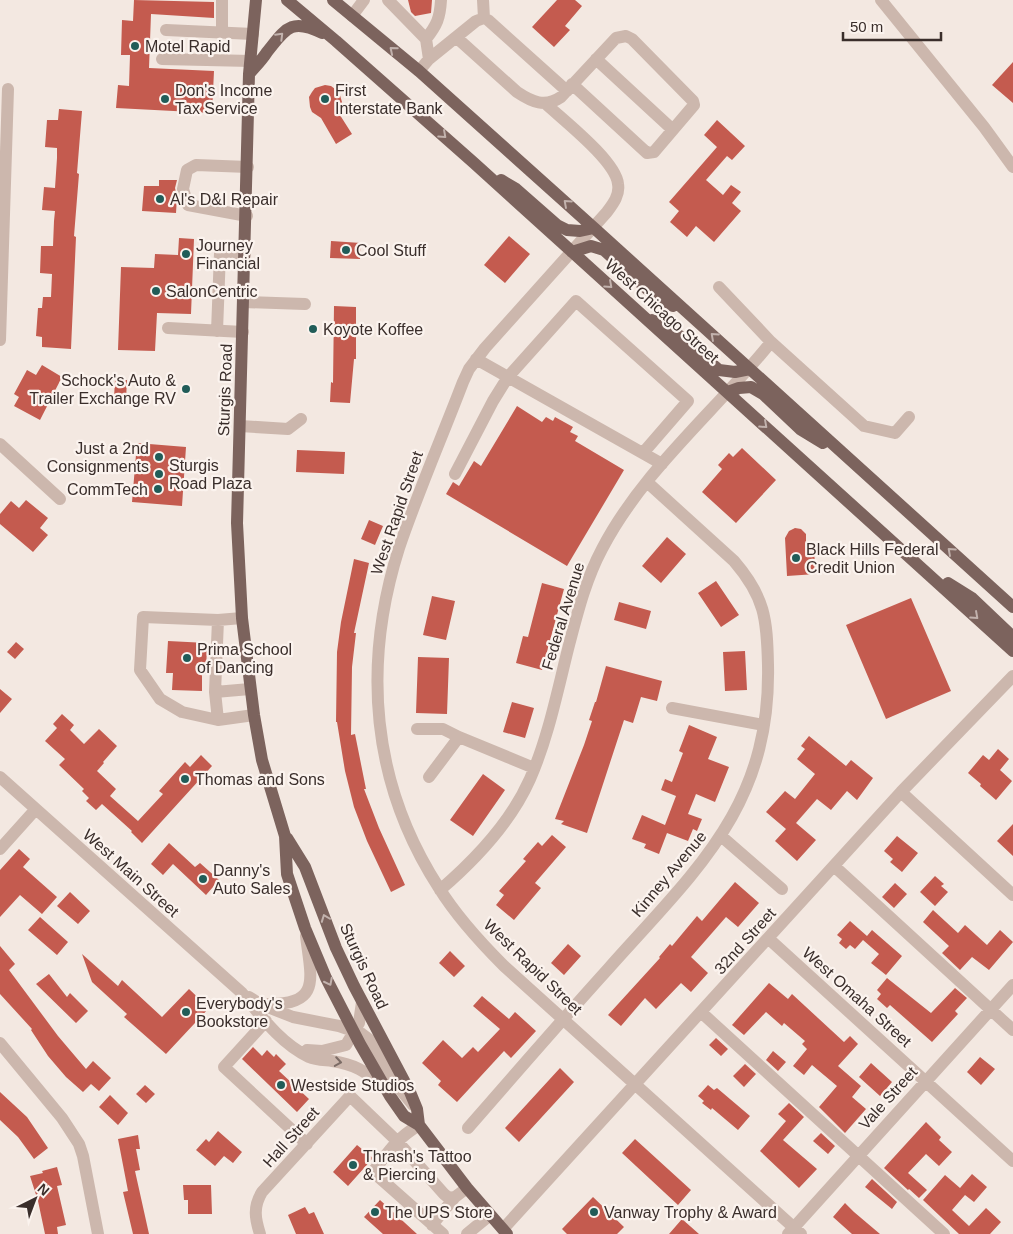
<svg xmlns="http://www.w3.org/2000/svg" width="1013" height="1234" viewBox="0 0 1013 1234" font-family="Helvetica,sans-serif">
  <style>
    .building { fill: #c45b4f }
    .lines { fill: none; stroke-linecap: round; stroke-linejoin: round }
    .minor { stroke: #ccb7ad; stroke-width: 12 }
    .major { stroke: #7c635d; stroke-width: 12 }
    .oneway { stroke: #c2b2ad }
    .oneway2 { stroke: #7c6c66 }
    .poi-dot { fill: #215c58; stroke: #fbf3ee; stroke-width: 2 }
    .labels { text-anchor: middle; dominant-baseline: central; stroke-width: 4.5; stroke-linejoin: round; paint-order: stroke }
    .poi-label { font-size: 16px; fill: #3a2e2b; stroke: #fbf3ee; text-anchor: start }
    .street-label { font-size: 16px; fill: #3a2e2b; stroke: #fbf3ee }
  </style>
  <rect width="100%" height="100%" fill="#f3e8e1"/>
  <!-- building -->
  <path class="building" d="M134 0 214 2V18L151 14 149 68 214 71 212 113 116 108 118 85 129 86 130 55H121L122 20 133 21Z
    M408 0H432L431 13 415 16 411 12Z
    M557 0H575L582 6 565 26 570 30 554 47 532 27Z
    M1013 62V103L992 85Z
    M325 85 331 86 339 92 342 102 338 112 352 134 336 144 321 118 312 112 310 107 309 97 312 92 315 88Z
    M59 109 82 111 77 173 79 174 74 236 76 237 71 349 42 347V337L36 336 38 308H42L43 297H51L52 274 40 273 41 246H53L54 221 55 211 42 210 44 187 55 188 57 158V148L45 147 47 120H58Z
    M717 120 745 146 732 160 727 156 706 180 723 195 731 185 741 192 732 203 741 211 714 242 696 226 687 237 670 222 679 211 669 202 717 147 704 135Z
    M159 180H177L175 188 177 197 176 213 142 211 144 186H159Z
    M509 236 530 254 505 283 484 265Z
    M179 238 194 239 191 314 157 313 155 351 118 350 121 267 154 268 155 254 178 255Z
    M331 241 361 243 360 259 330 258Z
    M334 306 356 307V359H354L350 403 330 402 331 382 333 383Z
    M42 365 62 377 40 420 14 406 19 397 14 394 27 370 36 375Z
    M115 380H127L126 399 114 398Z
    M517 406 542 422 546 417 553 421 555 417 573 427 570 432 578 436 575 441 624 470 567 566 446 494 453 482 459 486 474 461 481 466Z
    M137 443 186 447 182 506 132 502Z
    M742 448 776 480 736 523 702 492 722 469 718 465 729 453 733 457Z
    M297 450 345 452 344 474 296 472Z
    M26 500 48 518 40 528 48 535 33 552 0 524V514L11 501 19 508Z
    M369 520 383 526 375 545 361 539Z
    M795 528 801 529 806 534V541H813L816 574 787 576 785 538 789 531Z
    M667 537 686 554 661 583 642 566Z
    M354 559 369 563 354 633H356L352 667 351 735 355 734 366 789H364L379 828 405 885 391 892 367 841 354 807 345 771 337 722H336L337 652 341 622Z
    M716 581 739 615 721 627 698 593Z
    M542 583 564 589 542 670 516 663 523 636 528 637Z
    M432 596 455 601 446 640 423 635Z
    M911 598 951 691 886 719 846 625Z
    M619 602 651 611 646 629 614 620Z
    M168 641 207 643 206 674H202V691L172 690 173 673H166Z
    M16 642 24 649 15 659 7 652Z
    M745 651 747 690 725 691 723 652Z
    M418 657 449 658 447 714 416 713Z
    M606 666 662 681 657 701 641 697 633 723 624 720 587 833 561 824 564 821 555 819 584 745 592 721 589 720 595 702H596Z
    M0 689 12 699 0 713Z
    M512 702 534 708 525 738 503 732Z
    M62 714 74 725 70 730 84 744 99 729 117 746 103 762 104 763 97 771 116 789 110 796 138 821 163 794 159 791 185 762 190 767 201 755 212 766 142 843 131 832 132 831 102 804 96 810 86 801 89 798 82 791 84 789 59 765 65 759 45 741 57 728 53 724Z
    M689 725 717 737 708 759 729 767 715 802 696 794 688 814 702 819 697 831 693 829 688 841 667 833 659 854 644 848 646 844 632 839 642 815 665 825 676 796 661 790 665 779 672 782 683 753 679 751Z
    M809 736 846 766 851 760 873 778 857 800 847 791 831 810 817 799 796 823 816 840 797 861 775 841 786 829 766 812 785 791 795 799 815 774 797 759 805 749 801 746Z
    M998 749 1009 759 1000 770 1012 781 996 800 980 786 981 784 968 773 983 755 989 760Z
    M483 774 505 790 473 836 450 820Z
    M1013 824V856L997 841Z
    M552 835 566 847 535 883 541 888 514 920 496 905 504 895 499 891 526 861 523 859 538 842 542 846Z
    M897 836 918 853 902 872 890 862 893 859 884 851Z
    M169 843 195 867 200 863 219 880 206 895 173 864 163 875 151 864Z
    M19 849 30 859 23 867 57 897 42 914 20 895 0 917V870Z
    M935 876 944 884 941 886 948 892 935 906 920 892Z
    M735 882 759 903 738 927 726 917 691 957 708 973 691 992 681 983 656 1009 645 998 621 1026 608 1015 660 958 659 957 670 944 672 946 697 916 702 921Z
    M895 883 907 894 894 908 882 897Z
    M70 892 90 911 78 924 57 906Z
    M933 910 958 933 965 925 987 945 1000 930 1013 942 989 970 972 957 960 970 942 953 949 946 923 922Z
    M40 917 68 942 57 955 28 930Z
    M850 921 867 936 872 930 902 956 886 975 871 963 879 954 863 940 855 949 850 945 846 949 839 943 842 939 837 935Z
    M568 944 581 956 564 975 551 963Z
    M0 946 15 964 9 970 58 1036 86 1069 93 1061 111 1078 99 1091 91 1084 83 1092 66 1077 48 1056 31 1030 32 1029 0 994Z
    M450 951 465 966 454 977 439 963Z
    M82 954 118 986 122 980 162 1017 189 989 209 1008 166 1054 124 1017 127 1014 92 982Z
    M49 974 67 997 70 993 88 1011 76 1023 36 984Z
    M887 978 931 1013 955 988 967 998 955 1011 958 1014 932 1042 890 1005 887 1008 877 999 881 994 877 990Z
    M769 983 788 999 792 994 844 1042 850 1036 858 1044 838 1066 861 1086 852 1097 866 1109 845 1133 819 1107 837 1086 812 1065 804 1075 793 1066 807 1049 802 1044 805 1041 784 1023 782 1026 766 1012 744 1035 732 1025Z
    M482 996 509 1019 515 1012 536 1031 511 1058 504 1051 457 1102 438 1085 441 1081 422 1063 443 1040 462 1058 473 1047 478 1052 500 1029 473 1006Z
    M716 1038 728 1049 721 1056 709 1045Z
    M253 1047 262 1056 267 1050 274 1057 276 1054 286 1064 279 1071 309 1099 297 1112 242 1059Z
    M773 1051 786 1062 778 1071 766 1060Z
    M980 1057 995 1069 981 1085 967 1072Z
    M871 1063 892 1082 880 1096 859 1077Z
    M745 1064 756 1074 744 1087 733 1076Z
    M560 1068 574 1082 519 1142 505 1128Z
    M145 1085 155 1094 146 1103 136 1094Z
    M708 1085 714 1090 717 1088 750 1116 738 1130 712 1108 711 1110 702 1103 704 1101 698 1096Z
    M0 1092 27 1117 48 1148 34 1159 18 1137 0 1120Z
    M110 1095 128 1113 118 1125 99 1107Z
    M789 1103 804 1117 783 1140 817 1169 799 1188 760 1151 786 1121 778 1114Z
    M926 1122 941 1137 939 1140 952 1152 939 1166 926 1154 908 1173 927 1190 919 1198 909 1189 908 1190 884 1168Z
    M218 1131 242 1152 233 1163 224 1156 215 1166 196 1150 206 1139 209 1142Z
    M821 1133 835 1146 828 1154 813 1141Z
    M138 1135 140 1149H136L140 1170 135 1171 149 1234H133L123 1192 128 1191 118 1139Z
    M635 1139 691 1190 678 1205 622 1153Z
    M357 1145 373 1158 348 1186 333 1172Z
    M57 1167 62 1185 57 1186 66 1225 57 1227 58 1234H45L38 1201 30 1176 43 1173 42 1171Z
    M972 1174 987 1187 974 1202 965 1195 952 1210 969 1226 986 1208 1001 1222 990 1234H959L923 1200 945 1175 960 1188Z
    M872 1179 897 1202 892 1209 865 1187Z
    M183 1185H211L212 1214H188V1200H184Z
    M593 1197 624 1227 617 1234H567L562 1229Z
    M380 1200 417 1234H383L364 1217Z
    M845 1203 854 1212 880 1234H852L833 1217Z
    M305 1207 309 1214 314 1212 324 1234H296L288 1215Z
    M682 1219 699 1234H669Z"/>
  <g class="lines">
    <!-- minor -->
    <path class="minor" d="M388 0 426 39 429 59
      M483 0 484 18
      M881 0 984 127 1013 167
      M352 16 364 0
      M166 30 253 34
      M222 32V0
      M457 38 517 92C532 102 545 108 561 97L616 38 626 36 632 39 693 101 694 105 654 152 647 153 572 84
      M426 39C437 25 440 18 441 0
      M162 59 251 61
      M596 59 673 130
      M419 71 429 59 476 21 484 18 488 20 567 91
      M546 104C563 120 616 161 618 184 620 195 613 204 607 212L485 348 469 369 463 382C442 437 418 492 399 548 362 665 371 783 439 888 457 917 480 942 504 966L801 1234
      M247 216 188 205 183 189 187 170 196 165 248 167
      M719 287 771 342 864 426 895 433 909 417
      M244 302 305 304
      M168 328 243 332
      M217 331 220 253 245 254
      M0 340 8 89
      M476 359 662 464
      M240 426 288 429 301 419
      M0 444 60 499
      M455 474 493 401 508 377 576 301 688 401 643 453
      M242 618 218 620 143 617 140 670 160 699 182 712 218 720 254 715
      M215 692 218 620
      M672 708 764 725
      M218 720 215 692 250 689
      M417 729H443L459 737
      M0 777 242 993C261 1016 280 1043 309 1057 316 1060 324 1060 332 1061 353 1064 367 1071 382 1087
      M429 777 459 737 534 768
      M901 792 1013 895
      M721 836 782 889
      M0 849 35 810
      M834 866 1013 1030
      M440 890C475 860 511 822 530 779 548 738 557 693 568 649 577 615 585 581 602 549 643 470 716 411 771 342
      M769 939 1013 1161
      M249 997 260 1004 293 1017 339 1026 362 1034 370 1040 399 1088 413 1105
      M266 1004C322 1006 311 978 306 936
      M702 1013 944 1234
      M266 1021 224 1067 307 1144
      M0 1043 62 1118 79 1144 83 1156 98 1234
      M307 1050 322 1051 346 1045 359 1023 362 1002
      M419 1125C396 1139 389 1151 373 1172L443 1234
      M468 1128C515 1074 561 1021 608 969 695 871 771 807 768 665 767 619 765 597 734 561L647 482
      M432 1225 455 1197
      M503 1229 901 792 1013 676
      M260 1234C255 1218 253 1207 262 1192L350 1096 397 1141 444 1194 449 1198 455 1197 467 1188
      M467 1234 490 1215
      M788 1234 1013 985"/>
    <!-- major -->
    <path class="major" d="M256 0 249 74 237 523 242 618 254 715 262 760 285 836 287 874 305 928 326 978 360 1044 390 1096 404 1116 419 1125 467 1188 507 1234
      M287 0 336 41 474 163 1013 651
      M333 0 419 71 594 228 1013 607
      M249 74C255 67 262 60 267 52 285 30 290 17 322 33
      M501 180 516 189 557 225 567 230 580 231 594 228
      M572 252 591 246 604 250 655 296 673 306
      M652 320 668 326 719 370 735 372 750 369
      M728 392 739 388 751 387 763 394 800 429 823 443
      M948 583 972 598 1013 637
      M287 838 305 867 336 948 354 986 410 1092 417 1109 419 1125"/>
  </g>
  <!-- one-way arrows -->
  <defs><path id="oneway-chevron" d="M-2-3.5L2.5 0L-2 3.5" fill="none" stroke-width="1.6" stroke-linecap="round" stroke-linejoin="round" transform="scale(1.25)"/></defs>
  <g class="oneway">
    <use href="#oneway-chevron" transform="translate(280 36) rotate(-45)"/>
    <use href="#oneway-chevron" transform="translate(393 50) rotate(-140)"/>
    <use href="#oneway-chevron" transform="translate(443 135) rotate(42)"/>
    <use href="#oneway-chevron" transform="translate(567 203) rotate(-138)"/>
    <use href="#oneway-chevron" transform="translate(609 285) rotate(42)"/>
    <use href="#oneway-chevron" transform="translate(714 336) rotate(-138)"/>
    <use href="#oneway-chevron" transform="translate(764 425) rotate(42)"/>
    <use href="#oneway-chevron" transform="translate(951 551) rotate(-138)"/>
    <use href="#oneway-chevron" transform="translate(975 616) rotate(42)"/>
    <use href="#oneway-chevron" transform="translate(325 918) rotate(-111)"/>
    <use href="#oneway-chevron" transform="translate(329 982) rotate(63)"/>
  </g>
  <use class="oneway2" href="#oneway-chevron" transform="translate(338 1062) rotate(9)"/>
  <!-- markers -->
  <g class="poi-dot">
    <circle cx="135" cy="46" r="5"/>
    <circle cx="165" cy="99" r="5"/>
    <circle cx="325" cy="99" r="5"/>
    <circle cx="160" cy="199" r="5"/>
    <circle cx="346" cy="250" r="5"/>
    <circle cx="186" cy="254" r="5"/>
    <circle cx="156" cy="291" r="5"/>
    <circle cx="313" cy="329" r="5"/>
    <circle cx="186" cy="389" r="5"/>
    <circle cx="159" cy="457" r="5"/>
    <circle cx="159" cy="474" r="5"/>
    <circle cx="158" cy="489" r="5"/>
    <circle cx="796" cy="558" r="5"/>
    <circle cx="187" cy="658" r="5"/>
    <circle cx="185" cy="779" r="5"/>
    <circle cx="203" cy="879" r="5"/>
    <circle cx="186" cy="1012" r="5"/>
    <circle cx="281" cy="1085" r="5"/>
    <circle cx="353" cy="1165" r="5"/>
    <circle cx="375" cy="1212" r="5"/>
    <circle cx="594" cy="1212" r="5"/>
  </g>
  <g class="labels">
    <!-- poi labels -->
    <g class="poi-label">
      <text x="145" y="46">Motel Rapid</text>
      <text x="175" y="90">Don's Income<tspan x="175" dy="18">Tax Service</tspan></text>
      <text x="335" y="90">First<tspan x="335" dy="18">Interstate Bank</tspan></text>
      <text x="170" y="199">Al's D&amp;I Repair</text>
      <text x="196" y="245">Journey<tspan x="196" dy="18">Financial</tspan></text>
      <text x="356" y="250">Cool Stuff</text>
      <text x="166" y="291">SalonCentric</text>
      <text x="323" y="329">Koyote Koffee</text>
      <text x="176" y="380" text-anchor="end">Schock's Auto &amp;<tspan x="176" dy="18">Trailer Exchange RV</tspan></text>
      <text x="149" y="448" text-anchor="end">Just a 2nd<tspan x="149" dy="18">Consignments</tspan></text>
      <text x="169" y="465">Sturgis<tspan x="169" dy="18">Road Plaza</tspan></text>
      <text x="148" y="489" text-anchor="end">CommTech</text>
      <text x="806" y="549">Black Hills Federal<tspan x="806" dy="18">Credit Union</tspan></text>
      <text x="197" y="649">Prima School<tspan x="197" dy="18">of Dancing</tspan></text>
      <text x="195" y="779">Thomas and Sons</text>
      <text x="213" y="870">Danny's<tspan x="213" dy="18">Auto Sales</tspan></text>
      <text x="196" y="1003">Everybody's<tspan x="196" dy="18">Bookstore</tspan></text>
      <text x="291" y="1085">Westside Studios</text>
      <text x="363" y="1156">Thrash's Tattoo<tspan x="363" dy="18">&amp; Piercing</tspan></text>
      <text x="385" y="1212">The UPS Store</text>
      <text x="604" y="1212">Vanway Trophy &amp; Award</text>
    </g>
    <!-- street labels -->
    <g class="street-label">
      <text transform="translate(662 311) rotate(42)">West Chicago Street</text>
      <text transform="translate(225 390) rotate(-88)">Sturgis Road</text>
      <text transform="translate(397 513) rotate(-71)">West Rapid Street</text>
      <text transform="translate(563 616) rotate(-73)">Federal Avenue</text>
      <text transform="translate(131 873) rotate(42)">West Main Street</text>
      <text transform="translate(669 874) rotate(-50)">Kinney Avenue</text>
      <text transform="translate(745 941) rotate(-48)">32nd Street</text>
      <text transform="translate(364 966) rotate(65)">Sturgis Road</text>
      <text transform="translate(533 967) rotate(44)">West Rapid Street</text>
      <text transform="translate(857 997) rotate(42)">West Omaha Street</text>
      <text transform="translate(888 1098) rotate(-48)">Vale Street</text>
      <text transform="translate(291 1137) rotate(-48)">Hall Street</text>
    </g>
  </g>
  <!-- north arrow -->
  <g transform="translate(35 1199) rotate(42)" stroke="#fbf3ee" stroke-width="4" paint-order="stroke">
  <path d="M0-4L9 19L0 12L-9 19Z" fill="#3a2e2b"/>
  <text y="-8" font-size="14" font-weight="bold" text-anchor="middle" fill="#3a2e2b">N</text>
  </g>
  <!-- scale -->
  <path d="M843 32v8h98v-8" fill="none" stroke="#3a2e2b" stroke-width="2.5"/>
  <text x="850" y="32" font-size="15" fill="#3a2e2b" stroke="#fbf3ee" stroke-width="4" paint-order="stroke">50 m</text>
</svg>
